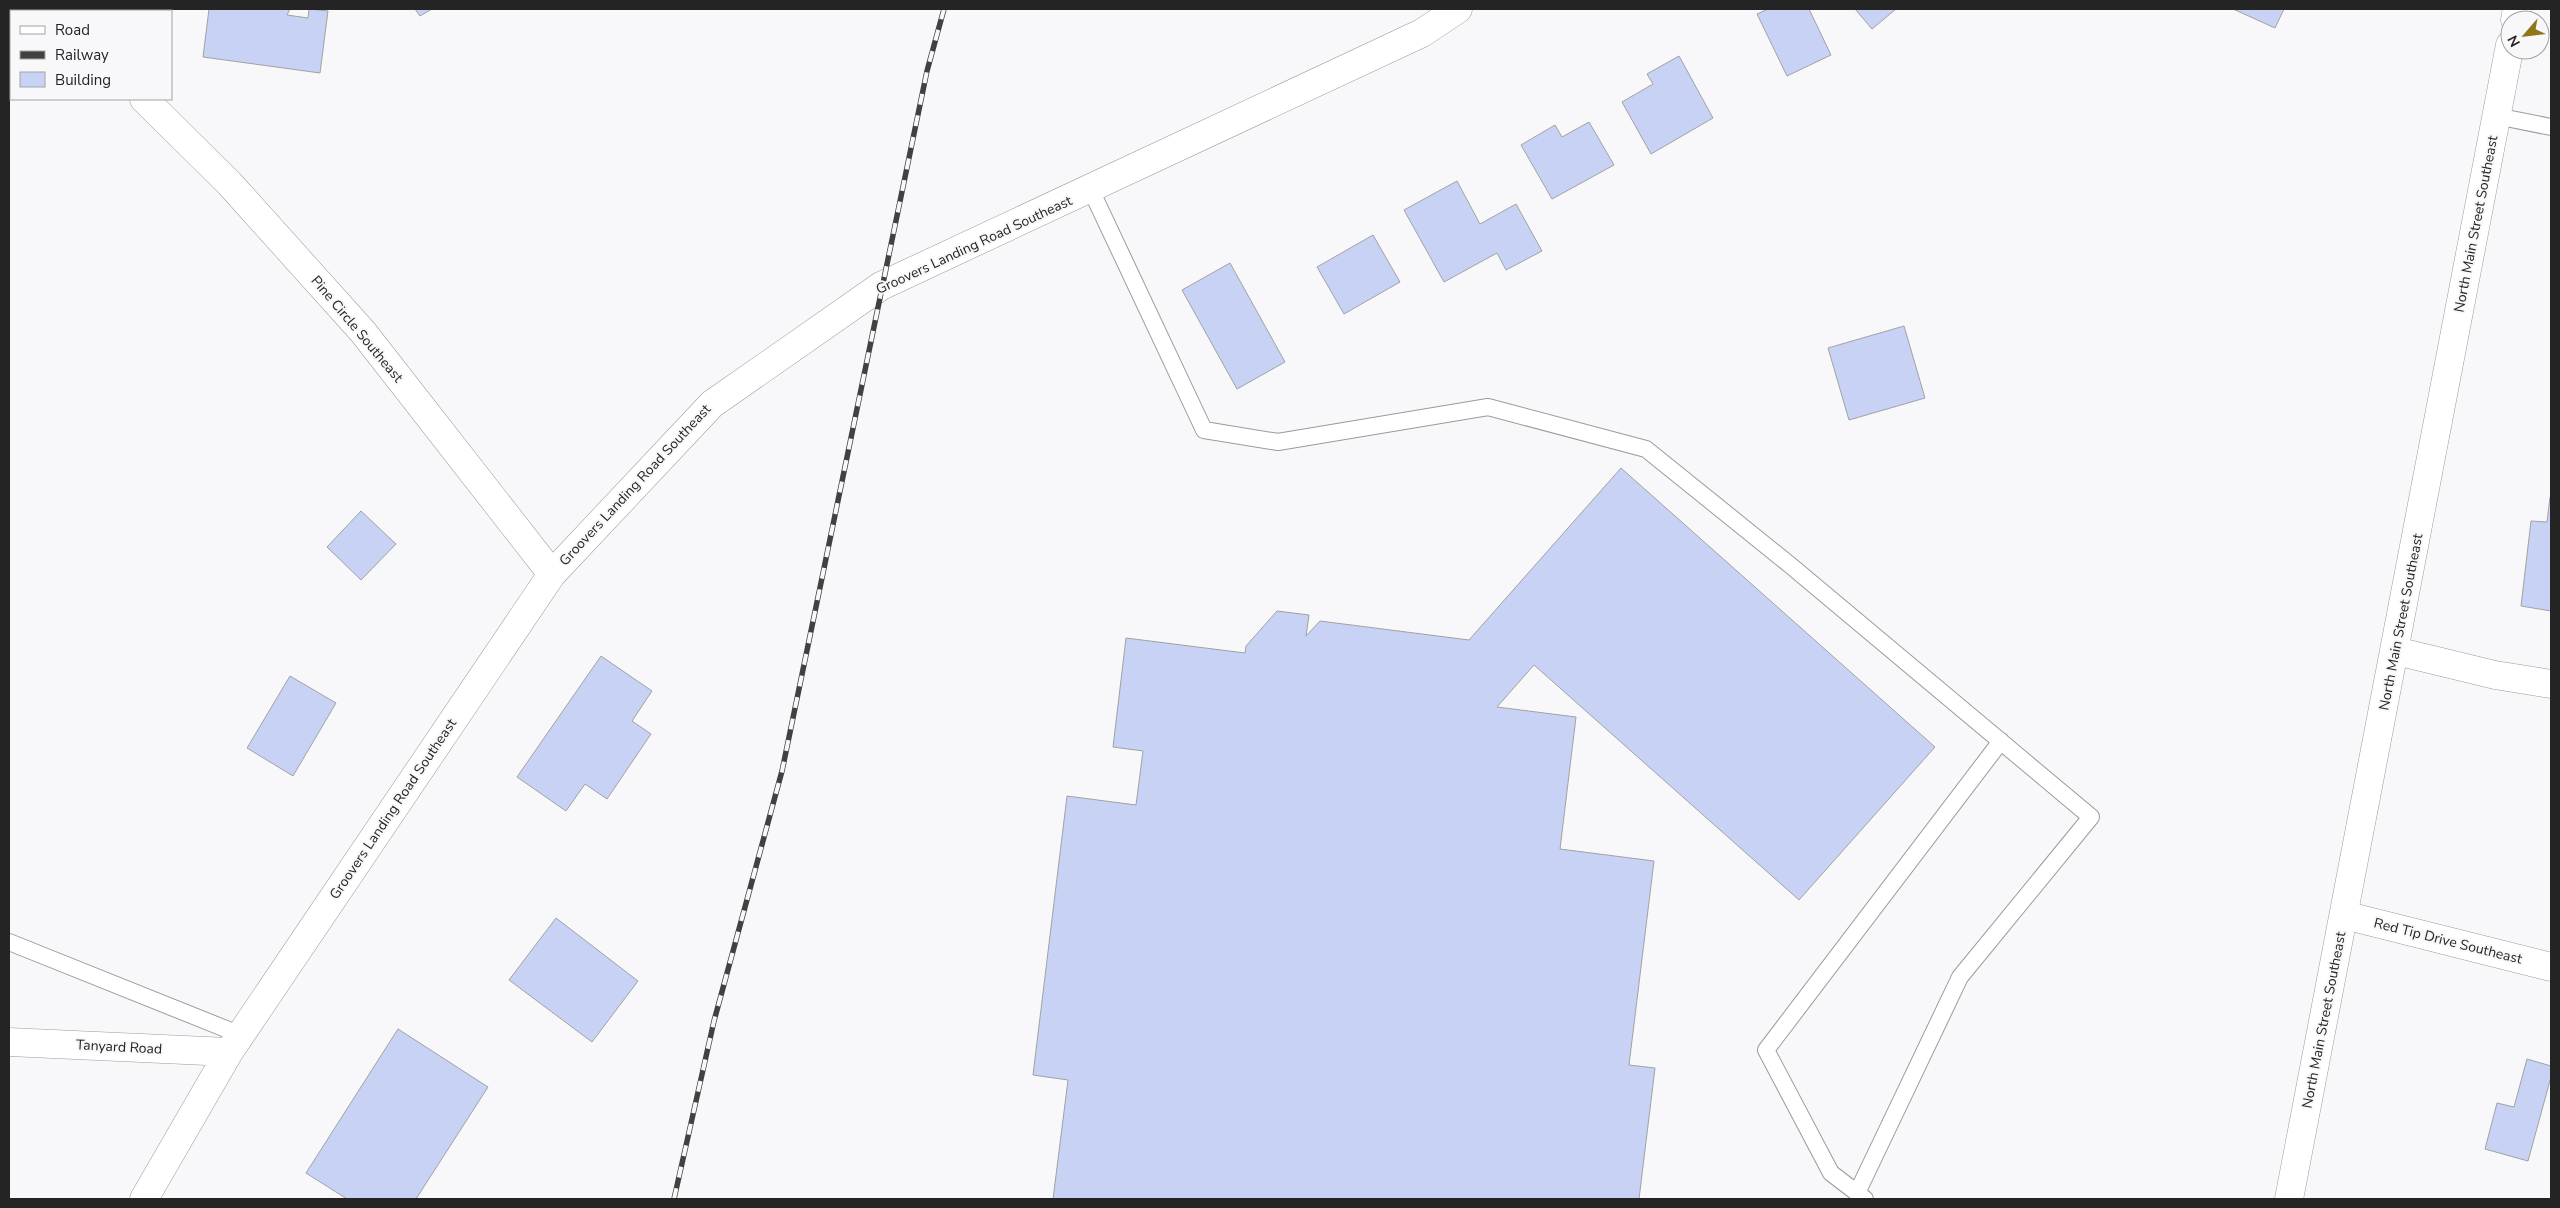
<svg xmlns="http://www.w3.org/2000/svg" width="2560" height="1208" viewBox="0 0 2560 1208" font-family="'Nunito Sans',sans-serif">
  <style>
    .building { fill: #c7d2f4; stroke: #a1a2a3 }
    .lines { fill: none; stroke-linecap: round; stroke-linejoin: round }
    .service-casing { stroke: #9a9b9c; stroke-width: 18 }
    .minor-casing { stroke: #9a9b9c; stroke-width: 29 }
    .tertiary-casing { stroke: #9a9b9c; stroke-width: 29 }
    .service { stroke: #fff; stroke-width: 16 }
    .minor { stroke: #fff; stroke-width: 28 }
    .tertiary { stroke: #fff; stroke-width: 28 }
    .rail-casing { stroke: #414141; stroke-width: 5.5 }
    .rail { stroke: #f8f8fa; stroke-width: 4; stroke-dasharray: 11; stroke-linecap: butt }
    .labels { text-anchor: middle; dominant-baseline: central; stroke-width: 4; stroke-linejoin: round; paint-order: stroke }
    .street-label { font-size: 14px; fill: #242424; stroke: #f8f8fa }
  </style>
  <rect width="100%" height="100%" fill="#f8f8fa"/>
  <!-- building -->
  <path class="building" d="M209 9H290L287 15 308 18 309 9 328 11 320 73 203 57Z
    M415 9H432L420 16Z
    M1768 9H1809L1831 55 1787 76 1757 14Z
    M1855 9H1896L1872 29Z
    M2233 9H2284L2275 28Z
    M1679 56 1713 118 1651 154 1622 102 1653 84 1647 74Z
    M1589 122 1614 165 1552 199 1521 145 1555 125 1562 137Z
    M1457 181 1480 224 1516 204 1542 251 1506 270 1497 253 1444 282 1404 210Z
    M1373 235 1400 282 1344 314 1317 267Z
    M1230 263 1285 362 1237 389 1182 290Z
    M1904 326 1925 398 1849 420 1828 348Z
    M1621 468 1935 747 1799 900 1534 665 1497 707 1576 717 1560 849 1654 861 1629 1065 1655 1068 1639 1199H1053L1068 1080 1033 1075 1067 796 1136 805 1143 751 1113 747 1126 638 1245 653 1246 646 1277 611 1309 615 1306 636 1320 621 1469 640Z
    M2550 497H2551V611L2521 606 2531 521 2547 522Z
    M361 511 396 544 361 580 327 547Z
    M601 656 652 691 632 721 651 734 607 799 585 784 566 811 517 777Z
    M290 676 336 703 293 776 247 748Z
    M556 918 638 981 592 1042 509 980Z
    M398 1029 488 1087 416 1199H347L306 1173Z
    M2527 1059 2551 1066V1077L2528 1161 2485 1149 2497 1103 2514 1107Z"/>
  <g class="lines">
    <!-- service casing -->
    <g class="service-casing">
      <path id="service" d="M2496 116 2551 127
        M1091 190 1204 430 1278 442 1488 407 1646 449 1790 565 2091 817 1960 977 1857 1193
        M9 942 241 1035
        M1865 1199 1831 1173 1766 1050 2001 741"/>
    </g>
    <!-- minor casing -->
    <g class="minor-casing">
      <path id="minor" d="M68 9 70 11
        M144 99 230 184 363 332 552 574
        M2396 651 2495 675 2551 684
        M2344 915 2551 967
        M9 1042 229 1052
        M144 1199 229 1052 552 574 712 404 881 286 1422 33 1458 9"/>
    </g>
    <!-- tertiary casing -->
    <g class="tertiary-casing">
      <path id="tertiary" d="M2515 20 2517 9
        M2289 1199 2510 45"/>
    </g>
    <!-- service -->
    <use href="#service" class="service"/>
    <!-- minor -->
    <use href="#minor" class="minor"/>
    <!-- tertiary -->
    <use href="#tertiary" class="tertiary"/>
    <!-- rail casing -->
    <g class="rail-casing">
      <path id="rail" d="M674 1199 714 1021 782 771 927 71 944 9"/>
    </g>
    <!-- rail -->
    <use href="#rail" class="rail"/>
  </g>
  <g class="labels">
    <!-- street labels -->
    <g class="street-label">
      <text transform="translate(2476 224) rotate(-79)">North Main Street Southeast</text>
      <text transform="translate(974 245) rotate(-25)">Groovers Landing Road Southeast</text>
      <text transform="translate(357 329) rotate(50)">Pine Circle Southeast</text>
      <text transform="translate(635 485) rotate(-47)">Groovers Landing Road Southeast</text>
      <text transform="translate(2401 622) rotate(-79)">North Main Street Southeast</text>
      <text transform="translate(393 809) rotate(-56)">Groovers Landing Road Southeast</text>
      <text transform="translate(2448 941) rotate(14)">Red Tip Drive Southeast</text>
      <text transform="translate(2324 1020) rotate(-79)">North Main Street Southeast</text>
      <text transform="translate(119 1047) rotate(3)">Tanyard Road</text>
    </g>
  </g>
  <!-- border -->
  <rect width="2560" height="1208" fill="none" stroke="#242424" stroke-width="20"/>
  <!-- legend -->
  <rect x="10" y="10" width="162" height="90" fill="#f8f8fa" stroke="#a3a3a4"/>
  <rect x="20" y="26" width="25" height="8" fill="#ffffff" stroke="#a3a3a4"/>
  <text x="55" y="35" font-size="15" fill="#242424">Road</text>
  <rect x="20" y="51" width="25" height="8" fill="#414141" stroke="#a3a3a4"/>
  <text x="55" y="60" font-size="15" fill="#242424">Railway</text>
  <rect x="20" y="72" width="25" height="15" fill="#c7d2f4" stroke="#a3a3a4"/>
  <text x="55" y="85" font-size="15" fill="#242424">Building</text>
  <!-- north arrow -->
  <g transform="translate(2525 35) rotate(242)"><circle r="24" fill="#f8f8fa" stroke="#a3a3a4"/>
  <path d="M0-4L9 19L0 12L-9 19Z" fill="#8e761b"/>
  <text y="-8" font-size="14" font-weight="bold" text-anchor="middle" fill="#242424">N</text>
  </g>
</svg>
